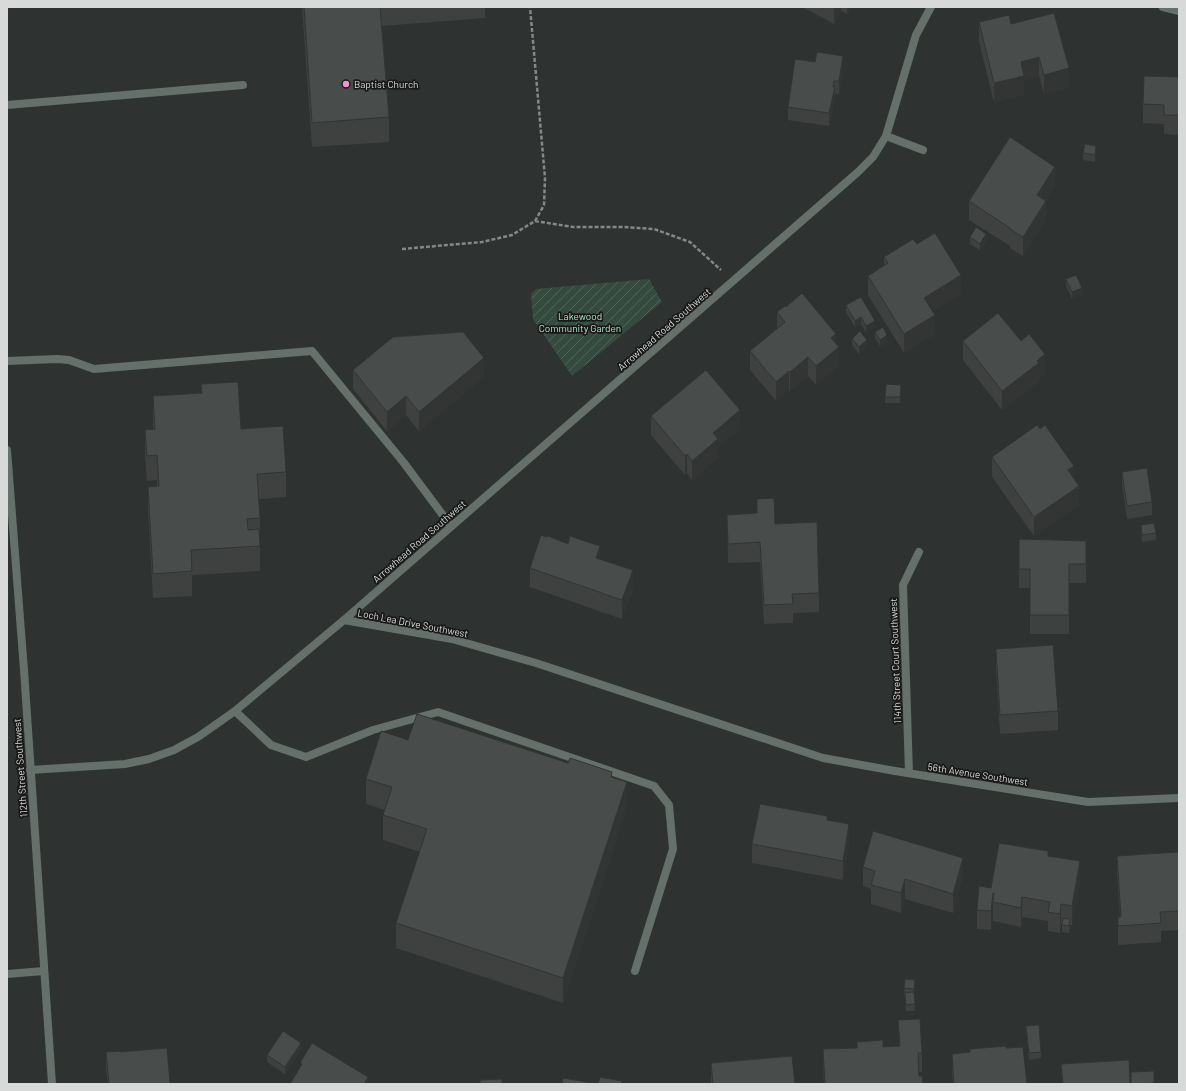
<svg xmlns="http://www.w3.org/2000/svg" width="1186" height="1091" viewBox="0 0 1186 1091" font-family="Barlow,sans-serif">
  <style>
    .garden { fill: url(#garden-furrows) }
    .lines { fill: none; stroke-linecap: round; stroke-linejoin: round }
    .path { stroke: #858886; stroke-width: 2.5; stroke-dasharray: 4 2; stroke-linecap: butt }
    .service { stroke: #647069; stroke-width: 8 }
    .minor { stroke: #647069; stroke-width: 8 }
    .tertiary { stroke: #647069; stroke-width: 8 }
    .wall { fill: #3e4140 }
    .shaded-wall { fill: #323534 }
    .building { fill: #484c4a; stroke: #323534 }
    .poi-dot { fill: #f491d3; stroke: #181918; stroke-width: 1.5 }
    .labels { text-anchor: middle; dominant-baseline: central; stroke-width: 3.5; stroke-linejoin: round; paint-order: stroke }
    .poi-label { font-size: 10px; fill: #d8dad9; stroke: #181918; text-anchor: start }
    .park-label { font-size: 10px; fill: #ade6c7; stroke: #181918 }
    .street-label { font-size: 10px; fill: #d8dad9; stroke: #181918 }
  </style>
  <defs>
    <pattern id="garden-furrows" width="10" height="10" patternUnits="userSpaceOnUse"><rect width="10" height="10" fill="#354b3f"/><path d="M-1 1l2-2M0 10L10 0M9 11l2-2" fill="none" stroke="#52645a"/></pattern>
  </defs>
  <rect width="100%" height="100%" fill="#2e3230"/>
  <!-- garden -->
  <path class="garden" d="M649 279 662 302 572 376 533 319 531 294 536 289Z"/>
  <g class="lines">
    <!-- path -->
    <path class="path" d="M535 221 573 227H623L654 229 690 242 721 270
      M402 249 482 242 512 235 535 221 544 205 545 178 530 7"/>
    <!-- service -->
    <path class="service" d="M7 105 243 85
      M886 136 923 150
      M7 361 57 359 69 360 94 369 312 351 404 463 451 526
      M235 711 271 745 306 757 373 730 438 712 654 786 669 805 673 849 635 971
      M7 974 44 971"/>
    <!-- minor -->
    <path class="minor" d="M1163 7 1179 11
      M344 620 452 639 536 663 823 758 895 771 1088 802 1179 798
      M30 770 125 764 149 759 174 750 198 737 235 711 344 620 858 172 873 157 886 136 916 35 931 7
      M909 773 903 585 919 552"/>
    <!-- tertiary -->
    <path class="tertiary" d="M7 450 24 670 52 1084"/>
  </g>
  <!-- wall -->
  <path class="wall" d="M302 7H485V18L382 26 389 117V142L312 147Z
    M802 7H851L847 14 841 11 834 24Z
    M979 22 1011 24 1069 88 1044 94 1039 76 1024 80V95L994 102 979 42Z
    M843 69 839 94H835V100L829 126 788 120V107Z
    M1179 77V135L1164 134V124L1143 123V104Z
    M1096 152 1095 162 1083 160V153Z
    M1055 186 1045 200 1046 220 1023 256 1010 248V246L969 220V201Z
    M970 237 986 241 980 250 970 244Z
    M917 244 961 294 933 311 935 334 904 353 868 295V276L884 265V257Z
    M1066 279 1082 295 1072 299 1066 286Z
    M846 305 875 327 866 333 861 324 855 327 846 312Z
    M777 312 836 343 839 366 816 385 808 376 790 392 789 390 776 401 750 370V351L777 329Z
    M875 332 887 342 880 346 875 338Z
    M852 339 867 346 859 354 852 345Z
    M963 341 1045 373 1039 379V382L1002 410 963 360Z
    M353 370 484 377 419 431 406 415 387 431 353 389Z
    M201 384 241 429 286 472V497L259 499 260 518V571L192 575V596L153 598 148 511V487L157 486V480L147 481 145 455V430L153 429V396L201 393Z
    M901 385 900 403H885V397Z
    M651 416 740 429 718 447V458L692 480 687 473 685 475 651 435Z
    M992 457 1074 479 1079 505 1034 536 992 477Z
    M1122 472 1152 502V515L1127 519 1122 485Z
    M757 499 775 524 819 593V612L793 613V623L764 624 760 562 728 563 727 515 757 513Z
    M1141 525 1156 533V540L1142 542 1141 532Z
    M1086 541V583H1069V634H1030V588H1019V569Z
    M600 559 633 589 622 619 530 587V568Z
    M996 649 1058 711V730L1000 734 996 668Z
    M408 740 612 778 627 807 563 1003 396 948V923L420 852 383 840V815L385 810 366 804V779Z
    M827 820 849 843 843 880 752 863V844Z
    M1179 852V930L1161 931V942L1118 945V917H1120L1117 876V856Z
    M1048 856 1080 880 1072 925H1070L1069 933 1062 932V923H1061L1060 933 1048 931V921L1022 917 1021 927 993 921V912L991 930 977 929V910L991 888Z
    M863 867 963 877 953 913 905 899 901 913 871 904V889L863 886Z
    M915 987 914 992 915 1011H906L904 988Z
    M898 1020 922 1053V1072H919V1076L923 1084H824L823 1068V1049L857 1048V1042L883 1047 899 1046Z
    M1026 1026 1041 1052V1058L1029 1060Z
    M1006 1048 1027 1084H953L952 1073V1054Z
    M301 1049 285 1074 267 1062V1055Z
    M106 1052 170 1084H108L106 1071Z
    M711 1063 795 1084H711Z
    M1061 1064 1130 1084H1062Z"/>
  <!-- shaded-wall -->
  <path class="shaded-wall" d="M834 7H841V11L834 24Z
    M847 7H851L847 14Z
    M843 56V69L839 94V81Z
    M1039 57V76L1024 80V95L994 102V83L1021 62Z
    M1069 68V88L1044 94V75Z
    M834 81V91L835 87V100L829 126V113Z
    M1096 146V152L1095 162V155Z
    M1055 167V186L1037 214V195Z
    M1046 201V220L1023 256V237Z
    M986 234V241L980 250V244Z
    M961 275V294L924 317V298Z
    M1082 288V295L1072 299V292Z
    M935 315V334L904 353V334Z
    M861 317V324L855 327V321Z
    M875 321V327L866 333V326Z
    M836 334V349L839 347V366L816 385V366L831 338Z
    M887 335V342L880 346V340Z
    M867 340V346L859 354V347Z
    M1045 354V373L1039 379V382L1002 410V391Z
    M808 357V376L790 392V372Z
    M484 358V377L419 431V412Z
    M789 371V390L776 401V382Z
    M406 396V415L387 431V412Z
    M740 410V429L718 447V458L692 480V461L713 433Z
    M687 454V473L685 475V456Z
    M1074 466V485L1068 470Z
    M1079 486V505L1034 536V517Z
    M600 546V565L596 558Z
    M633 570V589L622 619V600Z
    M627 782V807L563 1003V978Z
    M849 824V843L843 880V861Z
    M963 858V877L953 913V894Z
    M1080 861V880L1072 925V906Z
    M905 879V899L901 913V893Z
    M993 893V912L991 930V911Z
    M1022 897V917L1021 927V908Z
    M1061 904V923L1060 933V914Z
    M301 1043V1049L285 1074V1067Z
    M368 1077V1084H364Z"/>
  <!-- building -->
  <path class="building" d="M304 7H380L389 117 312 123Z
    M1054 13 1069 68 1044 75 1039 57 1021 62 1024 76 994 83 979 22 1009 15 1011 24Z
    M817 52 843 56 839 81H834L833 87H835L829 113 788 107 795 59 815 62Z
    M1144 76 1179 77V115H1164V105L1143 104Z
    M1010 137 1055 167 1037 195 1046 201 1023 237 1010 229V228L969 201Z
    M1085 144 1096 146 1095 155 1083 153Z
    M976 227 986 234 980 244 970 237Z
    M935 233 961 275 924 298 935 315 904 334 868 276 888 263 884 257 913 239 917 244Z
    M1076 275 1082 288 1072 292 1066 279Z
    M802 293 836 334 831 338 839 347 816 366 808 357 790 372 789 371 776 382 750 351 785 322 777 312 785 306 786 307Z
    M861 297 875 321 866 326 861 317 855 321 846 305Z
    M998 313 1021 341 1029 334 1045 354 1037 361 1039 363 1002 391 963 341Z
    M883 327 887 335 880 340 875 332Z
    M860 331 867 340 859 347 852 339Z
    M463 332 484 358 419 412 406 396 387 412 353 370 393 337Z
    M706 370 740 410 713 433 718 439 692 461 687 454 685 456 651 416Z
    M238 382 241 429 283 426 286 472 257 474 260 518 247 519 248 530 259 529 260 546 191 550 192 571 153 574 148 487 159 486 157 455 147 456 145 430 155 429 153 396 202 393 201 384Z
    M886 384 901 385 900 397H885Z
    M1037 425 1040 429 1045 425 1074 466 1068 470 1079 486 1034 517 992 457Z
    M1147 468 1152 502 1127 506 1122 472Z
    M774 498 775 524 817 522 819 593 792 594 793 604 764 605 760 542 728 544 727 515 757 513V499Z
    M1154 523 1156 533 1142 535 1141 525Z
    M541 535 546 537 548 536 568 544 570 536 600 546 596 558 633 570 622 600 530 568Z
    M1019 539 1086 541V564H1069V615H1030V569H1019Z
    M1053 645 1058 711 1000 715 996 649Z
    M417 714 568 763 570 758 612 772 611 777 627 782 563 978 396 923 427 829 383 815 392 787 366 779 381 731 408 740Z
    M760 804 827 816V820L849 824 843 861 752 844Z
    M873 831 963 858 953 894 905 879 901 893 871 885 875 871 863 867Z
    M999 843 1048 851V856L1080 861 1072 906 1061 904 1060 914 1048 912 1050 902 1022 897 1021 908 993 902 994 893H993L991 911 977 910 979 886 991 888Z
    M1179 852V911L1160 912 1161 923 1118 926V917H1121L1117 856Z
    M1063 918 1070 919 1069 926 1062 925Z
    M905 979 915 980 914 989 904 988Z
    M914 992 915 1004 906 1005 905 993Z
    M920 1019 922 1053H918L919 1076H922L923 1084H825L823 1049 857 1048V1042L883 1040V1047L900 1046 898 1020Z
    M1039 1025 1041 1052 1029 1053 1026 1026Z
    M283 1031 301 1043 285 1067 267 1055Z
    M312 1043 368 1077 364 1084H290L302 1064 300 1063Z
    M1006 1046V1048L1023 1047 1027 1084H954L952 1054 970 1052V1049Z
    M167 1048 170 1084H109L106 1052 120 1051V1052Z
    M792 1056 795 1084H713L711 1063Z
    M1129 1060 1130 1084H1063L1061 1064Z
    M1154 1071V1083L1131 1084V1072Z
    M600 1077 622 1081 621 1084H598Z
    M563 1078 598 1084H562Z
    M502 1079V1084H480V1080Z"/>
  <!-- markers -->
  <circle class="poi-dot" cx="346" cy="84" r="4"/>
  <g class="labels">
    <!-- poi labels -->
    <g class="poi-label">
      <text x="354" y="84">Baptist Church</text>
    </g>
    <!-- park labels -->
    <g class="park-label">
      <text x="580" y="316">Lakewood<tspan x="580" dy="12">Community Garden</tspan></text>
    </g>
    <!-- street labels -->
    <g class="street-label">
      <text transform="translate(664 329) rotate(-41)">Arrowhead Road Southwest</text>
      <text transform="translate(419 541) rotate(-41)">Arrowhead Road Southwest</text>
      <text transform="translate(413 623) rotate(11)">Loch Lea Drive Southwest</text>
      <text transform="translate(895 661) rotate(-92)">114th Street Court Southwest</text>
      <text transform="translate(20 768) rotate(-94)">112th Street Southwest</text>
      <text transform="translate(978 774) rotate(9)">56th Avenue Southwest</text>
    </g>
  </g>
  <!-- border -->
  <rect width="1186" height="1091" fill="none" stroke="#d8dad9" stroke-width="16"/>
</svg>
